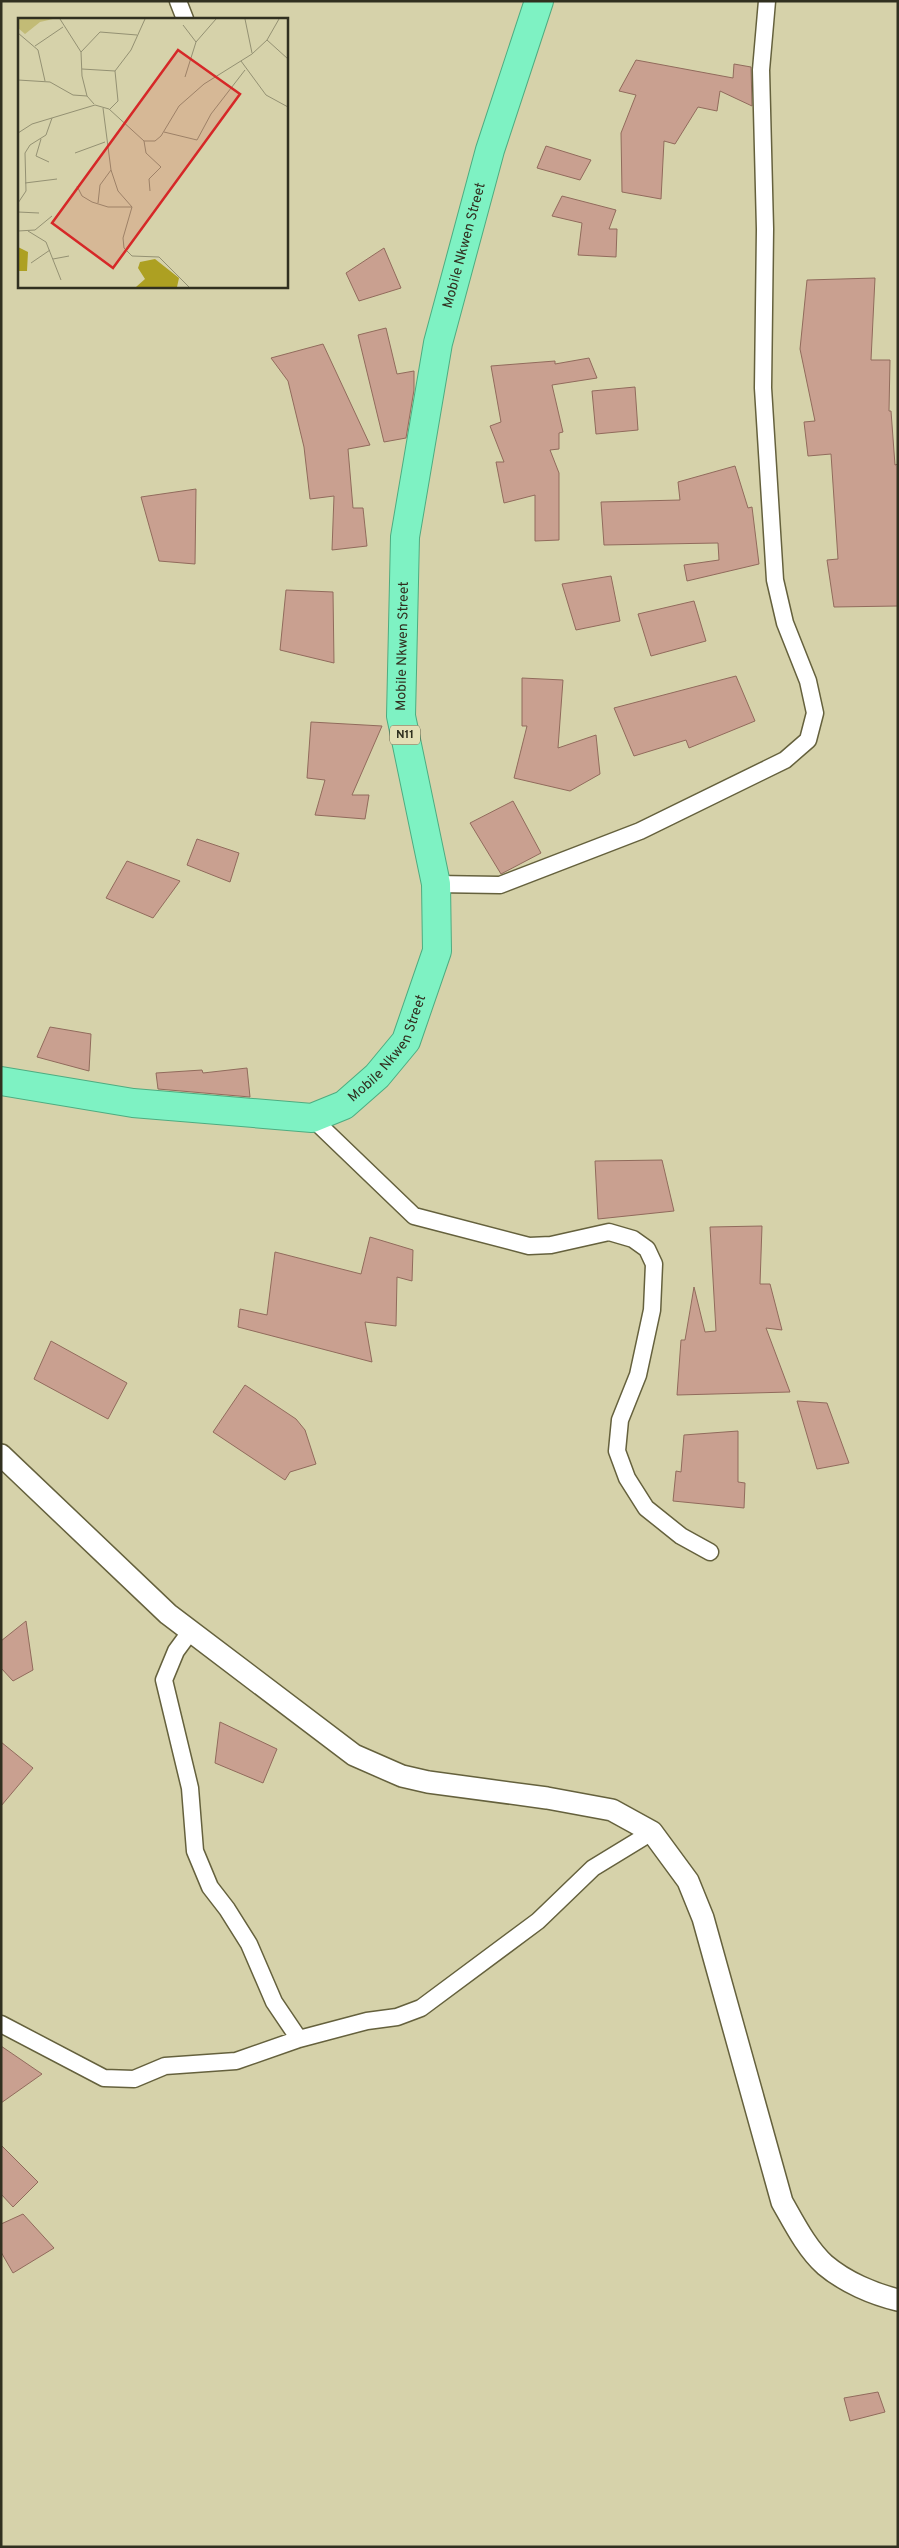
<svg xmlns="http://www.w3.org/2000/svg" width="899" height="2548" viewBox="0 0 899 2548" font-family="Overpass,sans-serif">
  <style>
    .building { fill: #c9a090; stroke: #916b5c }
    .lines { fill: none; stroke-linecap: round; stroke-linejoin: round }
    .minor-casing { stroke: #65613d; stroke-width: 19 }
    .tertiary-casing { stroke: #65613d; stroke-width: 24 }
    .trunk-casing { stroke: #4eac80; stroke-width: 30 }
    .minor { stroke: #fff; stroke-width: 16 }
    .tertiary { stroke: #fff; stroke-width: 21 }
    .trunk { stroke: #7ef2c3; stroke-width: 28 }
    .labels { text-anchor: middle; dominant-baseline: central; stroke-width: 5; stroke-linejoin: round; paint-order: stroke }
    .shield { fill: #e3dfb6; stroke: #66644d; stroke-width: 1 }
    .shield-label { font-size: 12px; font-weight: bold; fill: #313020 }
    .street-label { font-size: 14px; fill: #313020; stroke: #e3dfb6 }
    .inset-road { fill: none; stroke: #949173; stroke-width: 1 }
    .view { fill: #d62828; fill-opacity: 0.15; stroke: #d62828; stroke-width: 2.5 }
    .inset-edge { fill: none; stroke: #313020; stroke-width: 2.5 }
  </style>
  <rect width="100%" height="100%" fill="#d6d2aa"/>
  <!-- building -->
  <path class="building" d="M636 60 733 78 734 64 751 67 752 106 720 91 717 111 698 107 675 144 664 141 661 199 622 192 621 133 636 95 619 91Z
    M546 146 591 160 580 180 537 168Z
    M562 196 616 210 609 229H617L616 257 578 255 582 223 552 216Z
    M384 248 401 288 359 301 346 273Z
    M875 278 871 360H890L889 411H891L895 465 898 464V606L834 607 827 560 838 559 831 454 808 456 804 422 815 421 800 349 807 280Z
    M386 328 397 374 414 371V390L406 438 384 442 358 335Z
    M323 344 370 445 348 449 353 508H363L367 546 332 550 334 496 310 499 304 447 288 381 271 358Z
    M589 358 597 378 552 385 563 432 559 433V449L550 450 559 473V540L535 541V495L504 503 496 462H504L490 426 501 422 491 366 555 361V364Z
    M635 387 638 430 596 434 592 391Z
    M735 466 748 508 752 507 759 564 687 581 684 565 719 560 718 543 604 545 601 502 680 500 678 482Z
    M196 489 195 564 159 561 141 497Z
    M611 576 620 621 576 630 562 584Z
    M286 590 333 592 334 663 280 650Z
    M694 601 706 641 651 656 638 614Z
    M736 676 755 721 689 748 686 740 634 756 614 708Z
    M522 678 563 680 558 748 596 735 600 774 570 791 514 778 527 726H522Z
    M311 722 382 726 352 795H369L365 819 315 815 325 780 307 778Z
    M513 801 541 853 501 874 470 823Z
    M197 839 239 853 230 882 187 865Z
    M127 861 180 881 153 918 106 898Z
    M50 1027 91 1034 89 1071 37 1057Z
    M247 1068 250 1097 158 1089 156 1073 202 1070 203 1073Z
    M662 1160 674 1211 598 1219 595 1161Z
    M762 1226 760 1284H770L782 1330 766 1328 790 1392 677 1395 681 1340H685L694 1287 705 1332 716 1331 710 1227Z
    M370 1237 413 1250 412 1281 397 1277 396 1326 365 1322 372 1362 238 1327 240 1309 267 1315 275 1252 361 1274Z
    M51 1341 127 1383 108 1419 34 1379Z
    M245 1385 296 1419 305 1430 316 1464 290 1472 285 1480 213 1432Z
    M797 1401 827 1403 849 1463 817 1469Z
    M738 1431V1482L745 1483 744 1508 673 1501 676 1471 681 1472 684 1435Z
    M26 1621 33 1670 13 1681 1 1668V1641Z
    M220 1722 277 1749 263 1783 215 1763Z
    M1 1742 33 1768 1 1806Z
    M1 2046 42 2074 1 2103Z
    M1 2145 38 2182 13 2207 1 2194Z
    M23 2214 54 2248 13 2273 1 2252V2224Z
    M878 2392 885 2412 850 2421 844 2398Z"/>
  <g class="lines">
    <!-- minor casing -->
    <g class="minor-casing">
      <path id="minor" d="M178 1 185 19
        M436 884 500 885 640 831 785 760 808 740 815 713 808 681 785 623 775 580 763 388 765 229 761 70 767 1
        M312 1118 414 1216 529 1246 551 1245 609 1232 633 1239 647 1249 654 1264 652 1310 638 1375 620 1420 617 1451 627 1478 646 1508 681 1536 710 1552
        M190 1632 176 1651 164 1680 190 1788 195 1851 210 1887 227 1909 249 1944 274 2002 299 2039
        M1 2024 104 2078 134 2079 165 2066 236 2061 299 2039 367 2021 397 2017 421 2008 538 1921 593 1868 652 1832"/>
    </g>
    <!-- tertiary casing -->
    <g class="tertiary-casing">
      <path id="tertiary" d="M1 1455 168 1614 354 1755 402 1776 428 1782 547 1798 612 1810 652 1832 688 1881 703 1918 782 2202C794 2223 807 2249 825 2265 845 2282 873 2294 898 2300"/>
    </g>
    <!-- trunk casing -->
    <g class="trunk-casing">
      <g id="trunk">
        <path id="s1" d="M1 1081 133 1103 312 1118 344 1105 377 1076 406 1041 437 951 436 884 401 716 405 537 438 343 490 150 539 1"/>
      </g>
    </g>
    <!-- minor -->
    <use href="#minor" class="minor"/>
    <!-- tertiary -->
    <use href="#tertiary" class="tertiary"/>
    <!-- trunk -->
    <use href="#trunk" class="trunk"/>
  </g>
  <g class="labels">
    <!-- shield labels -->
    <rect class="shield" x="390" y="725.5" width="30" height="19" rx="4"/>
    <g class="shield-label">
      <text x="405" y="735">N11</text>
    </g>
    <!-- street labels -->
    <g class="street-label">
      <text stroke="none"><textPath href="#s1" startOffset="1248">Mobile Nkwen Street</textPath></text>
      <text stroke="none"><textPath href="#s1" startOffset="841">Mobile Nkwen Street</textPath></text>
      <text stroke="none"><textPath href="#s1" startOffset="421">Mobile Nkwen Street</textPath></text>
    </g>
  </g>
  <!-- overview -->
  <g transform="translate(18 18)">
    <rect width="270" height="270" fill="#d6d2aa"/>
    <path d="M0 1H35L22 4 7 16 0 10Z" fill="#c2bb76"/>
    <path d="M0 229 10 234 9 253H0ZM137 241 161 260 159 269H118L127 261 120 250 122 244Z" fill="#ada022"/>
    <path class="inset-road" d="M42 1 63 34 64 58 69 78M227 1 234 35M165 7 178 24M0 15 20 32 27 63M249 22 270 41M17 28 45 9M63 34 82 14 119 17M223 43 248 77 270 89M64 51 97 53M167 59 178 24 198 1M0 62 32 64 55 77 69 78 76 86M85 90 93 152 100 173 114 189 105 220 106 230 114 238 141 239 171 269M92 91 100 83 97 53 113 32 127 1M146 114 179 122 193 96 227 52M0 115 14 106 77 87 91 91 126 123H137L143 118 161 88 186 66 234 36 249 22 261 1M23 121 18 138 31 144M126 123 128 135 143 149 131 161 132 173M57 135 87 124M7 165 39 161M59 168 64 178 74 184 90 189H114M0 185 8 173 7 135 12 127 28 117 34 100M80 185 82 167 93 152M0 194 21 195M0 213 17 212 34 198M10 213 28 224 43 262M35 241 51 238M13 245 32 232"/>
    <path class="view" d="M160 32 222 76 95 250 34 205Z"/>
    <rect width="270" height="270" class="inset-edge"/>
  </g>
  <!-- border -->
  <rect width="899" height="2548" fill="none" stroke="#313020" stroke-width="5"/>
</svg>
